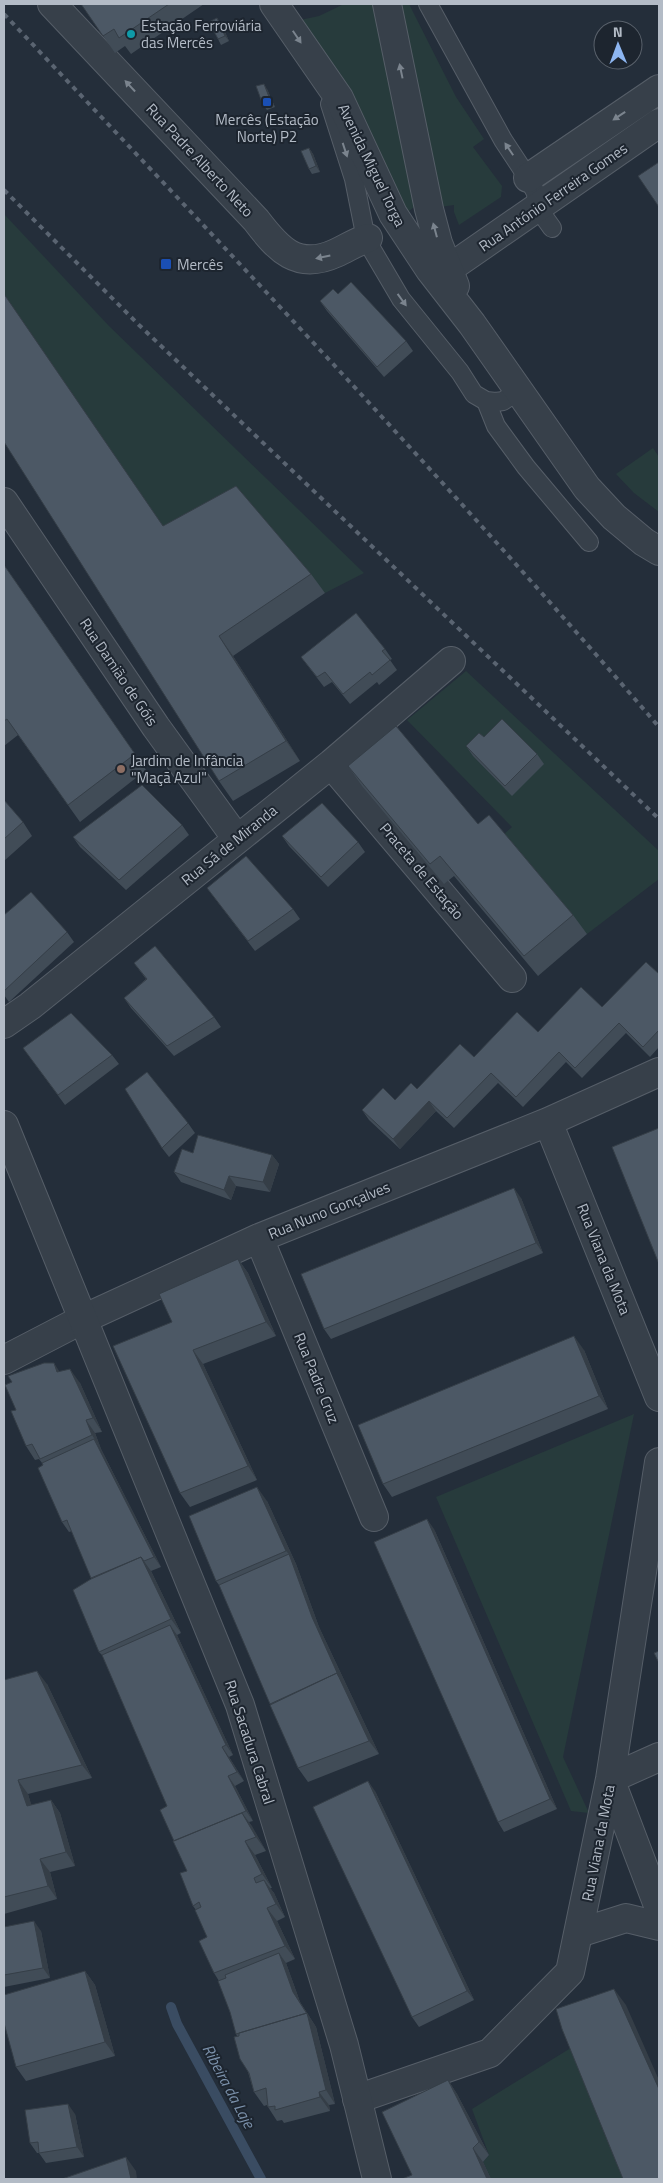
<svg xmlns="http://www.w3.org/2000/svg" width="663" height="2183" viewBox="0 0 663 2183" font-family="'Titillium Web',sans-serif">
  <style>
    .green { fill: #273b3c }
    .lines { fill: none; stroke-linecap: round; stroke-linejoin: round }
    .stream { stroke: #3a4c62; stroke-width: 10 }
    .service-casing { stroke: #565e68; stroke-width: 20 }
    .minor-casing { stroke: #565e68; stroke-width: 30 }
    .tertiary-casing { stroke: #565e68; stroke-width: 30 }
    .service { stroke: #37404a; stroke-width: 18 }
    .minor { stroke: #37404a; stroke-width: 28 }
    .tertiary { stroke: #37404a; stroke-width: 28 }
    .rail { stroke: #5a6471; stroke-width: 4; stroke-dasharray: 5 5; stroke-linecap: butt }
    .wall { fill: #414c57 }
    .shaded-wall { fill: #353e47 }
    .building { fill: #4c5865; stroke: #353e47 }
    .oneway { fill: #7b848e }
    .culture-dot { fill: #0f9aa8; stroke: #1d252f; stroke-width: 2 }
    .transit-dot { fill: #1a4fb4; stroke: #1d252f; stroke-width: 2 }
    .education-dot { fill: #8d6e63; stroke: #1d252f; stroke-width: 2 }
    .labels { text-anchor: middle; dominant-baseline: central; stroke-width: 4; stroke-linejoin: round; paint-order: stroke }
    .poi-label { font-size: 15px; fill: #b3bbc6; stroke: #1d252f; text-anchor: start }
    .street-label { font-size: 15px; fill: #b3bbc6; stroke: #1d252f }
    .water-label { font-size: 16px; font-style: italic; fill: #7c92ac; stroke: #1d252f }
  </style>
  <rect width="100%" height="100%" fill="#242e3a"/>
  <!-- green -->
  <path class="green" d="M344 4H377L418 204 409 211 402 209 348 90 300 20 319 16Z
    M399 4H409L456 97 484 139 473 147 502 186 501 197 459 225 454 212V205L440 207Z
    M4 214 109 326 364 573 325 593 250 506 176 546 4 294Z
    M653 448 659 457V512L634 493 616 474Z
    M466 671 659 851V879L587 934 503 835 512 827 407 720Z
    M634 1414 563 1757 589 1813 571 1811 436 1497Z
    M574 2046 628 2179H491L483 2162 489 2155 472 2109Z"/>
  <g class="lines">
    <!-- stream -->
    <path class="stream" d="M171 2007 177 2024 261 2179"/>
    <!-- service casing -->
    <g class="service-casing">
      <path id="service" d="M428 4 503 140 528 178 536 193 537 207 552 228
        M330 104 354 179 364 229 371 248 401 299 460 372 474 394 486 401 496 402 503 401 518 391
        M486 401 496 426 526 467 589 542"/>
    </g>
    <!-- minor casing -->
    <g class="minor-casing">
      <path id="minor" d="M52 4 256 220C278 249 297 271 336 253 347 248 356 242 368 238
        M528 178 659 89
        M447 270 659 123
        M4 502 156 727 237 839
        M331 764 512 978
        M4 1024 30 1006 331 764 451 661
        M548 1122 659 1397
        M259 1238 374 1517
        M4 1360 83 1319 259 1238 548 1122 659 1072
        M659 1757 610 1779 659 1908
        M579 1933 626 1918 659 1926
        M357 2099 490 2053 570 1972 610 1779 659 1462"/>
    </g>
    <!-- tertiary casing -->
    <g class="tertiary-casing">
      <path id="tertiary" d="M274 4 339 98 393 214 430 270 472 324 587 488 614 517 644 542 659 551
        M387 4 429 209 438 243 455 286
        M4 1125 240 1705 344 2045 377 2179"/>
    </g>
    <!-- service -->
    <use href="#service" class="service"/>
    <!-- minor -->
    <use href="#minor" class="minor"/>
    <!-- tertiary -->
    <use href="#tertiary" class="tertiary"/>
    <!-- rail -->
    <path class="rail" d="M4 14C226 249 448 482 659 727
      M4 190 139 325 659 819"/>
  </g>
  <!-- wall -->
  <path class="wall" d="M81 4H204L131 54 125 46 115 53Z
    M221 23 229 41 221 45 218 39Z
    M267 89 275 107 267 110 263 105Z
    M309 148 313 154 320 172 312 174 309 169Z
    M338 294 406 341 413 351 384 377 327 311 320 301Z
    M163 526 311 574 325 593 233 656 300 761 233 801 219 781Z
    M4 565 146 770 80 822 18 735 4 746Z
    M385 649 392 659 390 660 397 670 379 685 377 682 350 704 332 682 324 687 301 657Z
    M484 737 537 754 544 764 512 796 473 756 466 746Z
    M348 766 478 824 573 915 587 934 538 976 454 876 444 884 362 786Z
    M4 800 23 822 32 836 4 861Z
    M182 825 189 835 126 890 80 847 73 837Z
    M282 836 358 842 365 852 328 887 289 846Z
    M207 888 293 909 300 919 255 951Z
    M4 915 67 932 74 942 9 1002 4 995Z
    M134 963 214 1017 221 1027 174 1056 131 1008 124 998 146 979Z
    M659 974V1047L650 1057 626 1033 582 1078 566 1062 523 1107 498 1083 454 1128 436 1111 400 1149 369 1120 362 1110 395 1100 417 1089 474 1057 602 1007Z
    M23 1048 112 1055 119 1064 65 1105Z
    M188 1123 195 1133 169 1157 162 1148Z
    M193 1153 272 1155 279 1164 270 1192 236 1186 231 1200 181 1182 174 1172Z
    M521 1198 543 1253 331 1339 324 1329Z
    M238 1259 248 1273 276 1336 203 1364 257 1480 190 1507 180 1493 172 1322Z
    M584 1350 608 1409 392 1497 383 1484Z
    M60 1372 80 1383 102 1432 95 1433 101 1449 161 1567 151 1571 181 1633 177 1635 233 1755 229 1757 244 1781 235 1786 253 1821 249 1822 266 1851 255 1855 272 1888H270L274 1893 285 1917 277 1921 295 1959 286 1963 300 2002 316 2027 335 2104 329 2105 330 2111 284 2123 282 2120 277 2121 268 2107 267 2105 264 2106 254 2092 237 2036 236 2034 230 2012 219 1981 214 1973 207 1937 196 1910 193 1906 187 1871 174 1841 167 1806 102 1655 99 1652 91 1578 72 1531 69 1532 62 1522 42 1463 39 1459 35 1460 26 1446Z
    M267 1501 296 1564 319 1627 379 1754 308 1782 298 1768 219 1585 216 1581Z
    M434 1529 557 1809 504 1832 498 1822Z
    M4 1680 47 1684 92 1778 28 1794 31 1805 51 1800 60 1813 75 1866 50 1872 57 1899 4 1914Z
    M375 1791 474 2000 419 2027 412 2017Z
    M4 1927 41 1931 50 1978 4 1987Z
    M85 1971 95 1985 115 2056 26 2081 16 2067Z
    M448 2080 457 2094 489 2155 483 2162 491 2179H402L412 2175Z
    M75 2114 84 2157 46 2163 39 2153H37L30 2143Z"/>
  <!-- shaded-wall -->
  <path class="shaded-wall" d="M217 18 221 23 229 41 225 36Z
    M264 84 267 89 275 107 271 102Z
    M309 148 313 154 320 172 316 166Z
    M219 636 233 656 300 761 286 741Z
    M429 1101 436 1111 400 1149 393 1139Z
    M272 1155 279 1164 270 1192 263 1182Z
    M229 1176 236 1186 231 1200 224 1190Z
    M514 1188 521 1198 543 1253 536 1243Z
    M238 1259 248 1273 276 1336 266 1322Z
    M574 1336 584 1350 608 1409 599 1396Z
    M193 1350 203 1364 257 1480 248 1466Z
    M54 1363 63 1377 57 1372Z
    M70 1369 80 1383 102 1432 93 1418Z
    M86 1420 95 1433 101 1449 92 1435Z
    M94 1439 101 1449 161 1567 154 1557Z
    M257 1487 267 1501 296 1564 319 1627 379 1754 369 1741 337 1673 312 1617 289 1554 286 1551Z
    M427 1519 434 1529 557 1809 550 1799Z
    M141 1557 151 1571 181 1633 171 1619Z
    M170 1625 177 1635 233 1755 226 1745Z
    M37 1671 47 1684 92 1778 82 1765Z
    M222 1747 229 1757 244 1781 237 1772Z
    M228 1776 235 1786 253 1821 246 1811Z
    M18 1780 28 1794 36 1819 27 1806Z
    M368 1781 375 1791 474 2000 467 1991Z
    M51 1800 60 1813 75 1866 66 1852Z
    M242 1813 252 1826 266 1851 256 1837Z
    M245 1841 255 1855 272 1888 262 1874Z
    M40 1859 50 1872 57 1899 48 1886Z
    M264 1880 274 1893 285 1917 276 1904Z
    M267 1908 277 1921 295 1959 285 1946Z
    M34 1921 41 1931 50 1978 43 1968Z
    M279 1953 286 1963 300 2002 316 2027 335 2104 326 2090 293 1992Z
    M85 1971 95 1985 115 2056 105 2042Z
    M614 1989 626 2005 659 2080V2089Z
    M448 2080 457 2094 489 2155 479 2142Z
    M319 2092 329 2105 330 2111 320 2097Z
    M68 2104 75 2114 84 2157 77 2147Z
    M473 2148 483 2162 491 2179H487Z
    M126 2157 136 2171 137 2179H131Z"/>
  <!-- building -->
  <path class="building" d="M81 4H169L119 38 114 29 103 36Z
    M217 18 225 36 218 39 209 22Z
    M264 84 271 102 263 105 256 86Z
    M309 148 316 166 309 169 301 151Z
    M659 162V207L638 176Z
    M351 282 406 341 377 367 320 301 333 289 338 294Z
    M4 294 163 526 236 486 311 574 219 636 286 741 219 781 4 442Z
    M4 565 135 754 68 805 7 719 4 721Z
    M356 613 385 649 382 651 390 660 372 675 370 672 343 694 325 672 317 677 301 657Z
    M502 719 537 754 505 786 466 746 479 733 484 737Z
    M396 726 478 824 489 815 573 915 524 956 440 856 430 864 348 766Z
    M142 785 182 825 119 880 73 837Z
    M4 800 23 822 4 839Z
    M322 803 358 842 321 877 282 836Z
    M246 856 293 909 248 941 207 888Z
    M31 892 67 932 4 991V915Z
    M155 946 214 1017 167 1046 124 998 147 979 134 963Z
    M646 962 659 974V1030L643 1047 619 1023 575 1068 559 1052 516 1097 491 1073 447 1118 429 1101 393 1139 362 1110 383 1088 395 1100 411 1083 417 1089 460 1044 474 1057 517 1012 538 1032 581 987 602 1007Z
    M71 1013 112 1055 58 1095 23 1048Z
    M147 1072 188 1123 162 1148 125 1089Z
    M659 1128V1264L612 1147Z
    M198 1135 272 1155 263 1182 229 1176 224 1190 174 1172 182 1149 193 1153Z
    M514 1188 536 1243 324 1329 301 1274Z
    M238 1259 266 1322 193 1350 248 1466 180 1493 113 1346 172 1322 159 1294Z
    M574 1336 599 1396 383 1484 358 1425Z
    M44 1363H54L57 1372 70 1369 93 1418 86 1420 92 1435 40 1459 32 1444 26 1446 11 1411 16 1410 5 1385 12 1382 8 1376Z
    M94 1439 154 1557 144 1561 141 1557 91 1578 68 1523 67 1520 62 1522 38 1468 43 1465 42 1463Z
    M257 1487 286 1551 216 1581 189 1516Z
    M427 1519 550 1799 498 1822 374 1542Z
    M289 1554 312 1617 339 1677 337 1673 270 1704 219 1585Z
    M141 1557 171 1619 99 1652 73 1590 91 1579Z
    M170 1625 226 1745 222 1747 237 1772 228 1776 246 1811 174 1841 160 1810 167 1806 102 1655Z
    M659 1651V1663L654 1653Z
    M37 1671 82 1765 18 1780 27 1806 51 1800 66 1852 40 1859 48 1886 4 1897V1680Z
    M337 1673 369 1741 298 1768 270 1705Z
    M368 1781 467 1991 412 2017 313 1807Z
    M242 1813 256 1837 245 1841 262 1874 254 1878 256 1883 264 1880 276 1904 267 1908 285 1946 214 1973 199 1941 207 1937 195 1910 201 1907 199 1902 193 1906 180 1873 187 1871 173 1841Z
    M34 1921 43 1968 4 1975V1927Z
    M279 1953 293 1992 309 2017 307 2013 236 2034 230 2012 218 1981 226 1978 225 1975Z
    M85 1971 105 2042 16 2067 4 2023V1995Z
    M614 1989 659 2089V2179H623L562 2029 556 2009Z
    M307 2013 326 2090 319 2092 320 2097 275 2110V2106L268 2107 266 2088 254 2092 249 2073 240 2059 234 2037 239 2036V2033Z
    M448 2080 479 2142 473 2148 487 2179H402L412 2175 382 2112Z
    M68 2104 77 2147 39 2153 38 2142 30 2143 25 2110Z
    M126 2157 131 2179H62Z"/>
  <!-- one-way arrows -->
  <defs><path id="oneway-solid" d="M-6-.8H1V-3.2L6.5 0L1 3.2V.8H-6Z" transform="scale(1.25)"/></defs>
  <g class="oneway">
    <use href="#oneway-solid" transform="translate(297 37) rotate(56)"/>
    <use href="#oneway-solid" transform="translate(401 71) rotate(-102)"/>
    <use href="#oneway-solid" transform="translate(130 86) rotate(-133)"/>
    <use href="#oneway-solid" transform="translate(619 116) rotate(146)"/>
    <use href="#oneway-solid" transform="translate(509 149) rotate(-124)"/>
    <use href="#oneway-solid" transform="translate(345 150) rotate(72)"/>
    <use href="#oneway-solid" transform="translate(435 230) rotate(-105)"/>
    <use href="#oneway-solid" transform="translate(323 257) rotate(168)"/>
    <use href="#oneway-solid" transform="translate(402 300) rotate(54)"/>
  </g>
  <!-- markers -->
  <circle class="culture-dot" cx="131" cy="34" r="5"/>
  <g class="transit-dot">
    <rect x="262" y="97" width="10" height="10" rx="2.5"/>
    <rect x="160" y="258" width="12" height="12" rx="2.5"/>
  </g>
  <circle class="education-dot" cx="121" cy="769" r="5"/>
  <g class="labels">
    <!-- poi labels -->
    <g class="poi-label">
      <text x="141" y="25">Estação Ferroviária<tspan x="141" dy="17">das Mercês</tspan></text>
      <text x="267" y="119" text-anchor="middle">Mercês (Estação<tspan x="267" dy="17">Norte) P2</tspan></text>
      <text x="177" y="264">Mercês</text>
      <text x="131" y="760">Jardim de Infância<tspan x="131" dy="17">"Maçã Azul"</tspan></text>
    </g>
    <!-- street labels -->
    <g class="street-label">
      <text transform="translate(200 160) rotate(47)">Rua Padre Alberto Neto</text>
      <text transform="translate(372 165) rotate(64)">Avenida Miguel Torga</text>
      <text transform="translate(553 197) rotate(-35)">Rua António Ferreira Gomes</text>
      <text transform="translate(119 672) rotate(56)">Rua Damião de Góis</text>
      <text transform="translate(229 845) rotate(-39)">Rua Sá de Miranda</text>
      <text transform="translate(422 871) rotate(50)">Praceta de Estação</text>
      <text transform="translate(329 1210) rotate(-22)">Rua Nuno Gonçalves</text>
      <text transform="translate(604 1259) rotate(68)">Rua Viana da Mota</text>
      <text transform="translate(317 1378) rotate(68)">Rua Padre Cruz</text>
      <text transform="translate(250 1742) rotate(72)">Rua Sacadura Cabral</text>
      <text transform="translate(598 1843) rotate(-79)">Rua Viana da Mota</text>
    </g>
    <!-- water labels -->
    <g class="water-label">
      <text transform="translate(229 2086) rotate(62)">Ribeira da Laje</text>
    </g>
  </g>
  <!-- border -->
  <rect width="663" height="2183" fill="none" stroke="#b3bbc6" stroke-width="10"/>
  <!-- north arrow -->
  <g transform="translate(618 45) rotate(359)"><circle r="24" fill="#1d252f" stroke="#59616b"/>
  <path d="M0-4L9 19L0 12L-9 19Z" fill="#8db6f1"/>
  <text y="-8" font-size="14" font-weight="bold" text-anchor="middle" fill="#b3bbc6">N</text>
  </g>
</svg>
